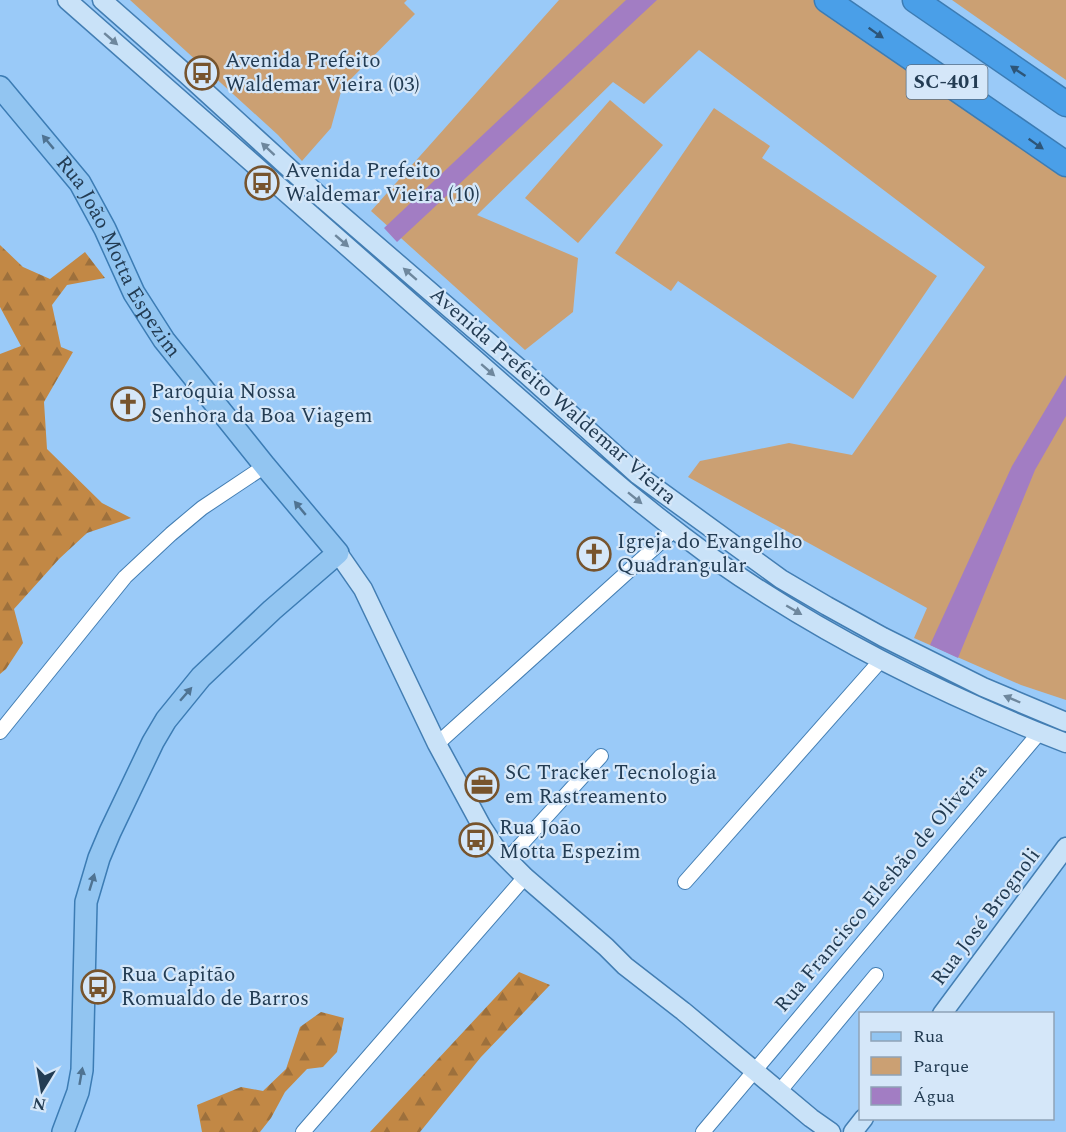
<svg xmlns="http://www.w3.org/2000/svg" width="1066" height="1132" viewBox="0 0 1066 1132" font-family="Spectral,serif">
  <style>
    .green { fill: #cba073 }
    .forest { fill: url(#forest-firs) }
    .water { fill: #a27dc3 }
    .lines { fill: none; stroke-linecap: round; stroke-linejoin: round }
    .street-casing { stroke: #437eb3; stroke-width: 16 }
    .secondary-casing { stroke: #437eb3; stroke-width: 21 }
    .primary-casing { stroke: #3c7cb4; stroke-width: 24 }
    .highway-casing { stroke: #3c7cb4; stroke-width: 27 }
    .street { stroke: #fff; stroke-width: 14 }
    .secondary { stroke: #c9e2f8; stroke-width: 18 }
    .primary { stroke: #92c5f1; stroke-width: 21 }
    .highway { stroke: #4a9fe8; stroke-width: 24 }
    .oneway { fill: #2d5578 }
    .oneway2 { fill: #6e879d }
    .oneway3 { fill: #4f7392 }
    .labels { text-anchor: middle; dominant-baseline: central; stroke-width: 4.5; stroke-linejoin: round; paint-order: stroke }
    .shield { fill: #d5e7f9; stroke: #586f85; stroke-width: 1.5 }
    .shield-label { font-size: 20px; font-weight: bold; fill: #233c53 }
    .poi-label { font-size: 21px; fill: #233c53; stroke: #d5e7f9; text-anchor: start }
    .street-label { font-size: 21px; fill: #233c53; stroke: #d5e7f9 }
  </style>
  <defs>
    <pattern id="forest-firs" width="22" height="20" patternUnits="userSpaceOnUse" patternTransform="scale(1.5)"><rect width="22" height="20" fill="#c28845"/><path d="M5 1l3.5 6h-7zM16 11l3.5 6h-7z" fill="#9d703c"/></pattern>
  </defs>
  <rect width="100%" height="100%" fill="#9acaf8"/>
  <!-- green -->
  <path class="green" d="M130 0H407L404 3 415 14 342 88 331 128 302 161 278 135Z
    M559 0H816L937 82 1066 177V700L1021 685 914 638 927 608 688 477 700 461 789 443 852 455 985 267 699 50 644 104 613 82 477 215 578 258 573 312 525 350 371 211Z
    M952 0H1066V80Z
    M610 100 663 145 578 243 525 198Z
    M714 108 770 146 762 158 937 276 853 399 678 281 671 291 615 253Z"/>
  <!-- forest -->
  <path class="forest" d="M0 245 23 267 50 279 85 252 105 278 67 285 52 305 61 347 73 352 44 402 47 449 102 503 131 518 87 533 59 559 14 609 23 643 6 669 0 674V354L21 346 0 307Z
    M519 972 550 985 481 1057 420 1132H370Z
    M321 1012 344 1018 337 1052 323 1067 307 1069 285 1092 271 1118 260 1132H202L197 1105 241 1087 263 1091 286 1069 300 1027Z"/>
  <!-- water -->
  <path class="water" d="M626 0H657L397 242 384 228Z
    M1066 375V416L1035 470 958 658 930 645 1012 466Z"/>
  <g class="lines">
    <!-- street casing -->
    <g class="street-casing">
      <path id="street" d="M0 732 125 577 171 534 202 508 265 466
        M437 744 674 530
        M507 860 601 756
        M685 882 882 659
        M779 1092 876 975
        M303 1132 525 877
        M703 1132 1040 732"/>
    </g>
    <!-- secondary casing -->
    <g class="secondary-casing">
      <path id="secondary" d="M67 0 593 463C631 496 670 527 711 557 820 634 942 695 1066 743
        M102 0 186 74 324 200 527 375 638 475 781 579 827 606 883 637 983 687 1066 722
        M338 553 363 589 437 744 482 827 495 847 525 877 606 947 625 966 683 1011 811 1118 831 1132
        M942 1014 1066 847
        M853 1132 864 1118"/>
    </g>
    <!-- primary casing -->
    <g class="primary-casing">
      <g id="primary">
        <path id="s1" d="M0 87 80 183 105 229 134 293 164 340 265 466 338 553 272 610 201 677 166 720 153 742 110 832 99 858 86 902 82 1070 78 1092 63 1132"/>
      </g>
    </g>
    <!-- highway casing -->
    <g class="highway-casing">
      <path id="highway" d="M827 0 1066 164
        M915 0 1066 104"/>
    </g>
    <!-- street -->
    <use href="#street" class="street"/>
    <!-- secondary -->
    <use href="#secondary" class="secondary"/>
    <!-- primary -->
    <use href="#primary" class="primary"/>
    <!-- highway -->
    <use href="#highway" class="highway"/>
  </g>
  <!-- one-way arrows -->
  <defs><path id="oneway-solid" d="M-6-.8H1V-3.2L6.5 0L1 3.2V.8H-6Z" transform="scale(1.5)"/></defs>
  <g class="oneway">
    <use href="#oneway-solid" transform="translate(876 33) rotate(35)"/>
    <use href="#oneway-solid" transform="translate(1018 71) rotate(-146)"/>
    <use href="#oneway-solid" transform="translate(1036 144) rotate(35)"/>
  </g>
  <g class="oneway2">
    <use href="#oneway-solid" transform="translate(111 39) rotate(41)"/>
    <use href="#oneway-solid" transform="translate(268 149) rotate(-137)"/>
    <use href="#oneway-solid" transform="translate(342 241) rotate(41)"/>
    <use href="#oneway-solid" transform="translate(410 274) rotate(-139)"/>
    <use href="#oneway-solid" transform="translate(488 370) rotate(41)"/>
    <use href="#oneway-solid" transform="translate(635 498) rotate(39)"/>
    <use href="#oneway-solid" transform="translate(794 610) rotate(30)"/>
    <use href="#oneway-solid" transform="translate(1012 699) rotate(-157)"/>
  </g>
  <g class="oneway3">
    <use href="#oneway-solid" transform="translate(48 142) rotate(-130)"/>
    <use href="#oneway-solid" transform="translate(300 508) rotate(-130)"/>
    <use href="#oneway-solid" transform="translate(186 694) rotate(-49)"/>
    <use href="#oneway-solid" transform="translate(92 882) rotate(-73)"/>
    <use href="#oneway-solid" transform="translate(81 1076) rotate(-80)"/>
  </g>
  <!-- icons -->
  <defs>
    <g id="bus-ring" transform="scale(1.725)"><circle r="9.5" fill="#d5e7f9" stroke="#77542d" stroke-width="1.5"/><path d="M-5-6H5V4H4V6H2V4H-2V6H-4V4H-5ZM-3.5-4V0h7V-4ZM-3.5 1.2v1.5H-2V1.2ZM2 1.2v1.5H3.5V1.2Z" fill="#77542d"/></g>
    <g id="church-ring" transform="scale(1.725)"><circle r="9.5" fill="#d5e7f9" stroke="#77542d" stroke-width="1.5"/><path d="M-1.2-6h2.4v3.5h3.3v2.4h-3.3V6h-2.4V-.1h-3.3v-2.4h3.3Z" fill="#77542d"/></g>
    <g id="office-ring" transform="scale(1.725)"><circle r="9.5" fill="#d5e7f9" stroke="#77542d" stroke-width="1.5"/><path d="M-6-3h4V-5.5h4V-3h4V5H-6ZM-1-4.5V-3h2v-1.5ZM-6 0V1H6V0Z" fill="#77542d"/></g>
  </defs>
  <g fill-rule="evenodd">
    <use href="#bus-ring" x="202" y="73"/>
    <use href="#bus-ring" x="262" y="183"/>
    <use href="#church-ring" x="128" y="404"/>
    <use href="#church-ring" x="594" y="554"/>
    <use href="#office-ring" x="482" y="785"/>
    <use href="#bus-ring" x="476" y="840"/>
    <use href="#bus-ring" x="98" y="987"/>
  </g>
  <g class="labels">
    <!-- shield labels -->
    <rect class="shield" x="906.5" y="65" width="81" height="34" rx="4.5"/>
    <g class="shield-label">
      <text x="947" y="82">SC-401</text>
    </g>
    <!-- poi labels -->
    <g class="poi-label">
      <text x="225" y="61">Avenida Prefeito<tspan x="225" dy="24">Waldemar Vieira (03)</tspan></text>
      <text x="285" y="171">Avenida Prefeito<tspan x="285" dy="24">Waldemar Vieira (10)</tspan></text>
      <text x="151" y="392">Paróquia Nossa<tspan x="151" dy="24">Senhora da Boa Viagem</tspan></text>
      <text x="617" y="542">Igreja do Evangelho<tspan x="617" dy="24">Quadrangular</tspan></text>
      <text x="505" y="773">SC Tracker Tecnologia<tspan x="505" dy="24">em Rastreamento</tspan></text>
      <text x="499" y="828">Rua João<tspan x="499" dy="24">Motta Espezim</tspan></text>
      <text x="121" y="975">Rua Capitão<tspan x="121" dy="24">Romualdo de Barros</tspan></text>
    </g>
    <!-- street labels -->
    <g class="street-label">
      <text stroke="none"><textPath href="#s1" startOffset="208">Rua João Motta Espezim</textPath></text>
      <text transform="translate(553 396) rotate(41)">Avenida Prefeito Waldemar Vieira</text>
      <text transform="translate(881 888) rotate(-50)">Rua Francisco Elesbão de Oliveira</text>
      <text transform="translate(986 917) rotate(-53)">Rua José Brognoli</text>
    </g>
  </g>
  <!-- legend -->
  <rect x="859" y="1012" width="195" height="108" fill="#d5e7f9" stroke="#8ea3b7" stroke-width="1.5"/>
  <rect x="871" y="1032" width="30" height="9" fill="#92c5f1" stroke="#8ea3b7" stroke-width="1.5"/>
  <text x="913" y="1042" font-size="18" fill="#233c53">Rua</text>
  <rect x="871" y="1057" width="30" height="18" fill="#cba073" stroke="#8ea3b7" stroke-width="1.5"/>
  <text x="913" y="1072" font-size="18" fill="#233c53">Parque</text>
  <rect x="871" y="1087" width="30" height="18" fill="#a27dc3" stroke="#8ea3b7" stroke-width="1.5"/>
  <text x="913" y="1102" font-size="18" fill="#233c53">Água</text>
  <!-- north arrow -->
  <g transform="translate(42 1090) rotate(191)" stroke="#d5e7f9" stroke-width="4.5" paint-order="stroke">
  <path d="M0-4.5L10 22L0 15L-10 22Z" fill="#233c53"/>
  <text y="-9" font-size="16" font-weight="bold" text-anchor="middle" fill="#233c53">N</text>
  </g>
</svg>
